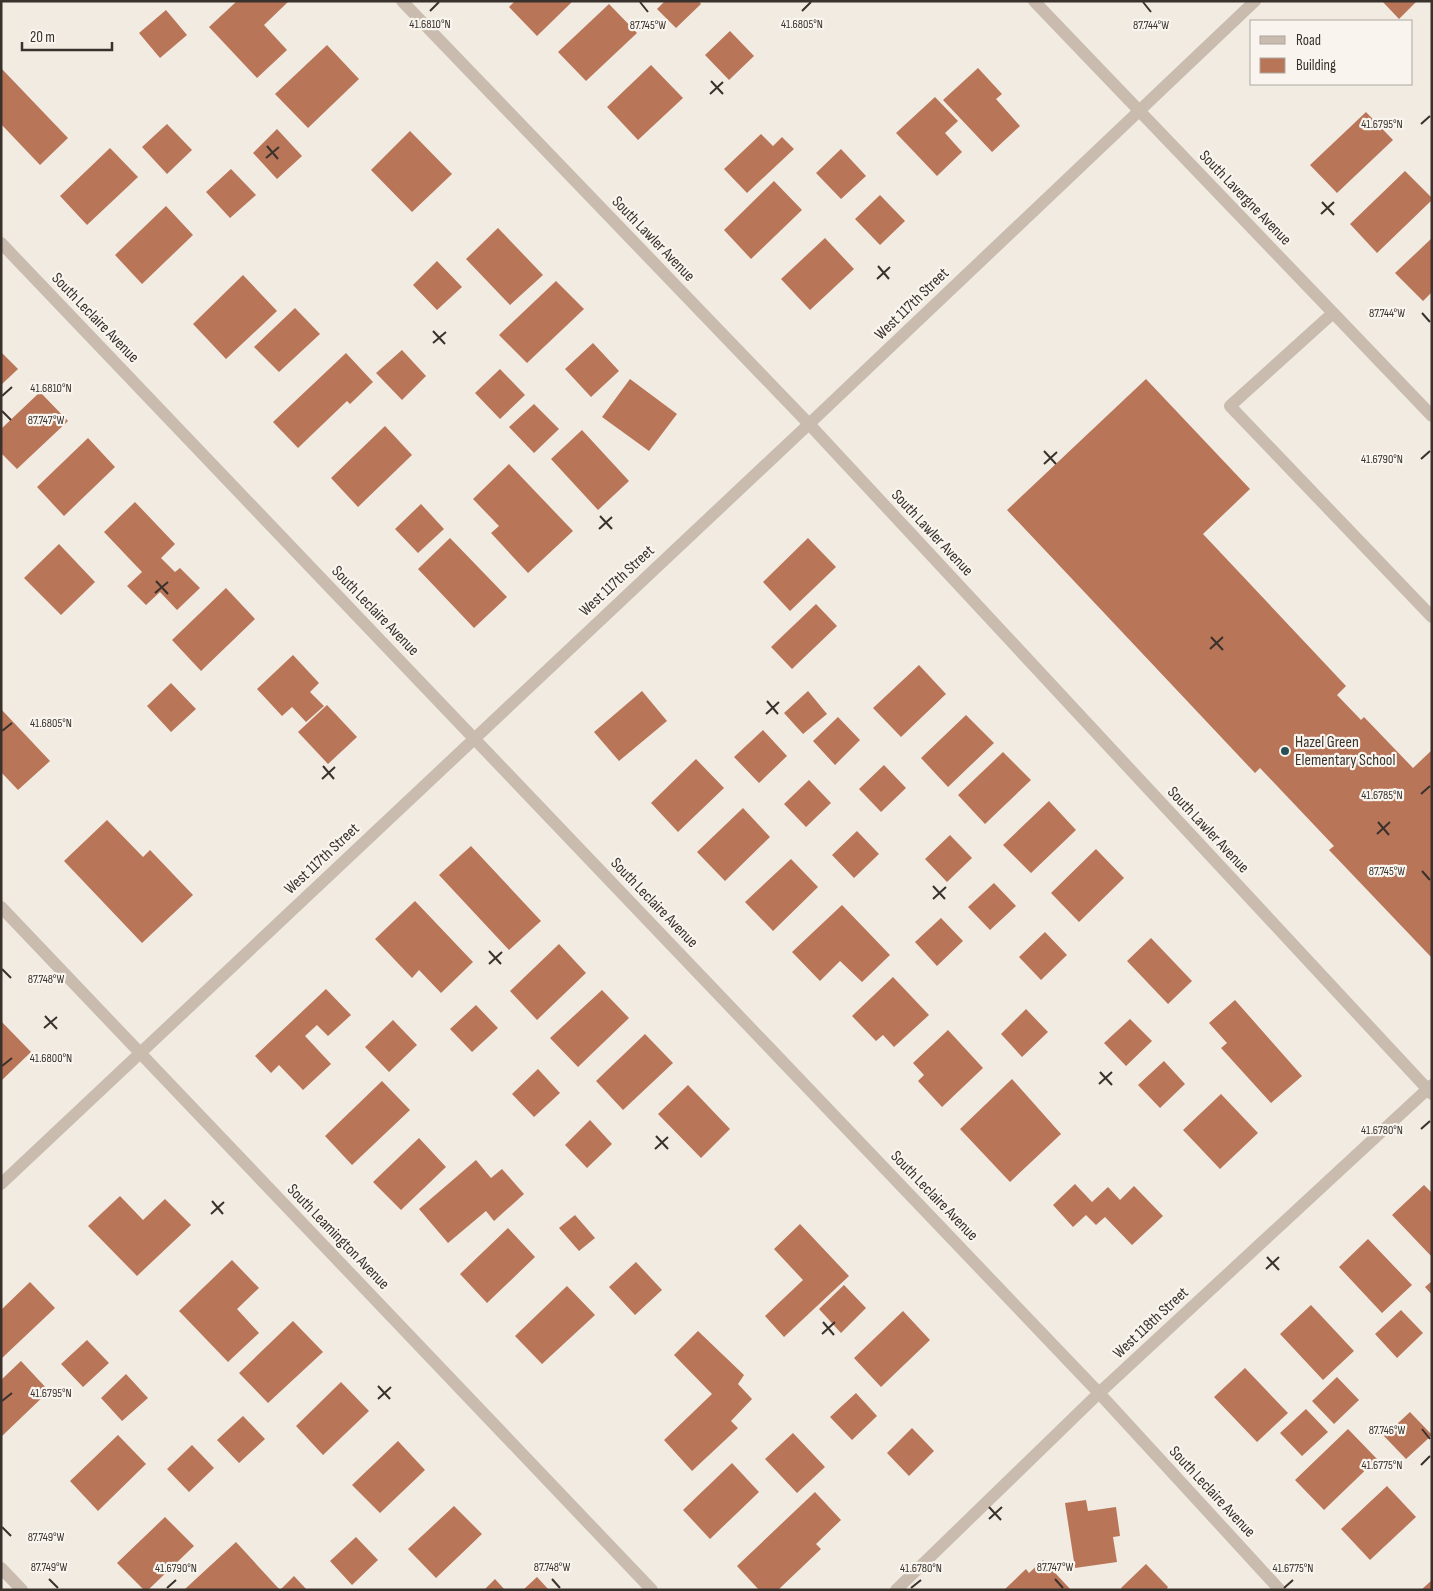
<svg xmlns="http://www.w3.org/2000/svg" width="1433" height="1591" viewBox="0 0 1433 1591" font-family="'Sofia Sans Condensed',sans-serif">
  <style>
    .building { fill: #b97558 }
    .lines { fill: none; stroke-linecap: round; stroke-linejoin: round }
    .service { stroke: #c9bcaf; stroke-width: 12 }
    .minor { stroke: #c9bcaf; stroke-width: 12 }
    .ticks { fill: none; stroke: #38312c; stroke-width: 2 }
    .poi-dot { fill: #265056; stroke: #f9f5ee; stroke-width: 2 }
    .labels { text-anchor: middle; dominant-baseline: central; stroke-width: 4.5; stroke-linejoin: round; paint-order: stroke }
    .street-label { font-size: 16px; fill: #38312c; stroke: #f9f5ee }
    .poi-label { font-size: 16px; fill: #38312c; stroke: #f9f5ee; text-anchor: start }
    .ticks-label { font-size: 12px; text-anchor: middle; fill: #38312c; stroke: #f9f5ee; stroke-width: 4.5; stroke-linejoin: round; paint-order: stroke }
  </style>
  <rect width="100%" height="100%" fill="#f1ebe2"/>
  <!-- building -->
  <path class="building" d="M237 1H289L264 25 287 50 257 78 209 27Z
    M515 1H573L537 36 509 7Z
    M665 1H699L701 4 676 28 657 9Z
    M1382 1H1417L1399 19Z
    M609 4 637 33 586 81 558 52Z
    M166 10 187 35 160 58 139 33Z
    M730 31 754 56 729 80 705 55Z
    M327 45 359 79 308 128 275 94Z
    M651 65 683 98 638 140 607 107Z
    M1 68 68 138 40 165 1 124Z
    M978 68 1002 94 996 99 1020 126 992 152 943 100Z
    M935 97 958 121 945 133 962 152 937 176 896 133Z
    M1366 112 1393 140 1337 193 1310 165Z
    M167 124 192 150 167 174 142 147Z
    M277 129 302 156 277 179 253 153Z
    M410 131 452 174 412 212 371 170Z
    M761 134 773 146 782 137 794 149 747 193 724 169Z
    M110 148 138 177 87 225 60 196Z
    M841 149 866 176 841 199 816 173Z
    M231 169 256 195 230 218 206 192Z
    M1405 171 1432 198V200L1377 253 1350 224Z
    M774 181 802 210 751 259 724 230Z
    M880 195 905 221 880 245 855 219Z
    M166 206 193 235 142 284 115 255Z
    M498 228 543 275 510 305 466 259Z
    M825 238 854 269 810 310 781 279Z
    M1432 238V292L1423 301 1395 273Z
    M437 261 462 287 437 310 413 285Z
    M243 275 277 311 226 359 193 324Z
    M556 281 584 309 527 363 499 335Z
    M295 308 320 334 279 372 254 347Z
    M593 343 619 371 591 397 565 369Z
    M402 350 426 376 402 400 376 373Z
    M1 352 18 369 1 385Z
    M346 353 373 382 350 404 347 401 298 448 273 422Z
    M500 369 525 395 500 419 475 393Z
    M630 379 677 414 649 451 602 417Z
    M1146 379 1250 489 1203 534 1346 686 1337 695 1361 720 1364 717 1413 768 1432 750V958L1329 850 1334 846 1260 768 1255 773 1007 510Z
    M40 392 68 421 17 469 1 453V429Z
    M534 404 559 429 534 453 509 427Z
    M385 426 412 455 358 507 331 478Z
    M582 430 629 481 598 510 551 459Z
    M88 438 115 467 64 516 37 487Z
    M509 464 573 531 528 573 491 533 499 526 473 499Z
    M135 502 175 544 161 558 175 572 180 568 200 588 177 610 160 592 146 605 127 586 142 572 104 532Z
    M421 504 444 529 418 553 395 529Z
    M450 538 507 597 474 628 418 569Z
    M808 538 836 567 790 611 763 582Z
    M59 544 95 582 61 615 24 578Z
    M226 588 255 619 201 671 172 640Z
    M816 604 837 626 792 669 771 647Z
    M293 655 319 683 310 692 324 706 306 722 292 707 282 716 257 689Z
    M919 665 946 694 901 737 873 708Z
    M171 683 196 709 171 732 147 706Z
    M642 691 667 721 619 761 594 732Z
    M808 691 827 714 803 734 784 713Z
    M327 705 357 737 328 764 298 732Z
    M1 709 50 761 18 790 1 772Z
    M966 715 994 743 948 787 921 758Z
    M838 717 860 740 835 765 813 741Z
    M763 730 787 756 759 783 734 757Z
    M1003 752 1031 780 985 824 958 795Z
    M696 759 724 788 678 832 651 803Z
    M884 765 906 788 881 812 859 789Z
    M809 780 831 803 806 827 784 804Z
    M1049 801 1076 830 1031 873 1003 845Z
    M743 808 770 837 725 881 697 852Z
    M107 820 143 857 150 850 193 895 142 943 64 861Z
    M857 831 879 854 854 878 832 855Z
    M950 835 972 858 947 882 925 859Z
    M471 846 541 921 509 950 439 875Z
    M1096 849 1124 878 1079 922 1051 893Z
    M791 859 818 887 773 931 745 902Z
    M994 883 1016 906 990 930 968 907Z
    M415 901 473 962 441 993 419 970 412 978 375 939Z
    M842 905 890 955 862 982 840 961 820 981 792 952Z
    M941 918 963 941 937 966 915 942Z
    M1045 932 1067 955 1041 980 1019 957Z
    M1151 938 1192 981 1168 1004 1127 961Z
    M559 944 586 973 537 1020 510 991Z
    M893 977 929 1015 894 1047 883 1035 876 1041 852 1016Z
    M326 989 351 1015 328 1036 317 1025 305 1036 331 1064 303 1090 279 1065 271 1073 255 1056Z
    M602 990 629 1018 578 1067 550 1038Z
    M1235 1000 1302 1076 1271 1103 1221 1048 1227 1043 1209 1023Z
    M476 1005 498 1028 472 1052 450 1029Z
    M1026 1009 1048 1032 1022 1057 1001 1034Z
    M1130 1019 1152 1041 1126 1066 1104 1043Z
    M393 1020 417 1045 389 1072 365 1047Z
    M1 1021 31 1052 1 1081Z
    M948 1030 983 1068 942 1107 918 1081 924 1075 913 1063Z
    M645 1034 673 1063 623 1110 596 1081Z
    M1164 1061 1185 1084 1160 1108 1138 1085Z
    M538 1069 560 1093 534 1117 512 1094Z
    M1012 1079 1061 1134 1010 1182 960 1129Z
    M382 1081 410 1110 352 1165 325 1136Z
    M688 1085 730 1129 701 1158 658 1114Z
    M1221 1094 1258 1133 1220 1169 1183 1130Z
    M590 1120 612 1144 587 1168 565 1145Z
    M419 1138 446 1167 401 1210 373 1182Z
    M476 1160 491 1178 502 1169 524 1194 494 1221 486 1211 448 1243 419 1209Z
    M1075 1184 1092 1202 1108 1187 1120 1200 1134 1186 1163 1216 1132 1245 1105 1217 1096 1225 1086 1215 1073 1227 1053 1205Z
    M1424 1185 1432 1193V1257L1392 1215Z
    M120 1196 143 1220 165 1199 191 1225 137 1276 88 1226Z
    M575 1215 595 1238 579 1251 559 1228Z
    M800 1224 849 1276 784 1337 765 1316 803 1280 774 1249Z
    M508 1228 535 1257 487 1303 460 1274Z
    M1368 1239 1412 1285 1382 1313 1339 1267Z
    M232 1260 259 1288 237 1309 259 1333 228 1362 179 1311Z
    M636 1262 662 1290 635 1315 609 1287Z
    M1432 1281V1295L1425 1287Z
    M30 1282 55 1308 1 1359V1310Z
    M844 1285 866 1308 841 1333 819 1309Z
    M567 1286 595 1315 542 1364 515 1336Z
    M1311 1305 1354 1351 1323 1380 1280 1334Z
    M1401 1310 1423 1333 1397 1358 1375 1334Z
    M903 1311 930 1340 881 1387 854 1358Z
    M293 1321 323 1352 268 1403 239 1373Z
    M698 1331 744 1375 738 1384 752 1399 731 1421 738 1428 692 1471 664 1440 712 1394 674 1355Z
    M87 1340 109 1363 83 1387 61 1364Z
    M21 1361 49 1391 1 1437V1380Z
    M1245 1368 1288 1413 1257 1442 1214 1397Z
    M126 1374 148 1398 122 1421 101 1398Z
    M1337 1377 1359 1400 1334 1424 1312 1401Z
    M341 1382 369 1411 323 1455 296 1426Z
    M856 1393 877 1416 852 1440 830 1417Z
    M1306 1409 1328 1432 1302 1456 1280 1433Z
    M1410 1412 1432 1435 1406 1459 1384 1436Z
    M243 1416 265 1439 239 1463 217 1440Z
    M912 1428 934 1451 909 1476 887 1453Z
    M1348 1429 1377 1459 1324 1510 1295 1480Z
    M793 1433 825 1467 797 1493 765 1459Z
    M118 1435 146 1464 98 1511 70 1481Z
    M398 1441 425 1470 380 1513 352 1485Z
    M192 1445 214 1468 189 1492 167 1469Z
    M732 1463 759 1492 710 1539 683 1510Z
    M1387 1486 1416 1517 1370 1560 1341 1529Z
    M815 1492 841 1520 816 1544 821 1549 778 1590H759L737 1566Z
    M1086 1500 1088 1511 1116 1507 1120 1536 1113 1537 1117 1562 1075 1568 1065 1503Z
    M454 1506 482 1534 436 1578 408 1549Z
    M165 1517 194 1546 148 1590H144L117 1563Z
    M356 1537 378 1560 352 1585 330 1561Z
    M236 1542 280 1590H186L185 1589Z
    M1043 1560 1071 1590H1004L1026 1569 1029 1573Z
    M1146 1564 1168 1587 1166 1590H1122L1121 1588Z
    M294 1576 307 1590H280Z
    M537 1577 549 1590H523Z
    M495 1579 505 1590H484Z
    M1432 1580V1590H1421Z"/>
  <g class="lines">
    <!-- service -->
    <path class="service" d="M1333 313 1230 406 1432 617"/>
    <!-- minor -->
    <path class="minor" d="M402 1 809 424 1432 1094
      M1034 1 1432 416
      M1 243 1099 1393 1280 1590
      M1 907 652 1590
      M1 1184 809 424 1255 1
      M1 1568 22 1590
      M896 1590 1099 1393 1432 1085"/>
  </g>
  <!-- ticks -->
  <path class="ticks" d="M640 2 648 12M1143 2 1151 12M430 11 439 2M802 11 811 2M711 81 723 94M710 94 723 82M1421 124 1430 116M267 146 278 159M266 158 279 147M1322 202 1334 215M1321 214 1334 202M878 266 889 279M877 279 890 267M1422 313 1430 322M433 331 445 344M433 343 446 332M2 396 12 387M2 411 11 420M1044 451 1056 464M1421 459 1430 451M1044 464 1057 452M600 516 612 529M599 529 612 517M156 581 168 594M155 593 168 582M1211 637 1223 650M1210 649 1223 637M767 701 778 714M766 714 779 702M2 731 12 723M323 766 334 779M322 779 335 767M1421 794 1430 786M1378 822 1389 835M1377 834 1390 822M1422 871 1430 880M933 886 945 899M933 899 946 887M489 951 501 964M489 964 502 952M2 969 11 978M45 1016 57 1029M44 1028 57 1017M2 1066 12 1058M1100 1072 1112 1085M1099 1084 1112 1072M1421 1129 1430 1121M656 1136 668 1149M655 1149 668 1137M212 1201 223 1214M211 1214 224 1202M1267 1257 1279 1270M1266 1269 1279 1257M823 1322 834 1335M822 1334 835 1322M378 1386 390 1399M378 1399 391 1387M2 1401 12 1393M1422 1429 1430 1439M1421 1465 1430 1456M989 1507 1001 1520M989 1519 1002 1507M2 1527 11 1536M49 1579 58 1588M552 1579 560 1588M1055 1579 1063 1588M167 1588 176 1580M911 1588 921 1580M1284 1588 1293 1580"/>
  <!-- markers -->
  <circle class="poi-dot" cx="1285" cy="751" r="5"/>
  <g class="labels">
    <!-- street labels -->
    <g class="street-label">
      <text transform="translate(1245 198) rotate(46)">South Lavergne Avenue</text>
      <text transform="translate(653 239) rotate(46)">South Lawler Avenue</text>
      <text transform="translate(912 304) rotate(-44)">West 117th Street</text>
      <text transform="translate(95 318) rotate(46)">South Leclaire Avenue</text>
      <text transform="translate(932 533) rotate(47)">South Lawler Avenue</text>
      <text transform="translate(617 581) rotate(-43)">West 117th Street</text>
      <text transform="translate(375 611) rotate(46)">South Leclaire Avenue</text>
      <text transform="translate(1208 830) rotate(47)">South Lawler Avenue</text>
      <text transform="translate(322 859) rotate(-43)">West 117th Street</text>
      <text transform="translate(654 903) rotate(46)">South Leclaire Avenue</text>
      <text transform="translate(934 1196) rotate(46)">South Leclaire Avenue</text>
      <text transform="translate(338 1237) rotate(46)">South Leamington Avenue</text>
      <text transform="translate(1151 1323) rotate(-43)">West 118th Street</text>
      <text transform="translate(1212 1492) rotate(47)">South Leclaire Avenue</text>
    </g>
    <!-- poi labels -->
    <g class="poi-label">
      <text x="1295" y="742">Hazel Green<tspan x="1295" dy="18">Elementary School</tspan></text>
    </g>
  </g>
  <g class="ticks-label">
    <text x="802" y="28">41.6805°N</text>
    <text x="430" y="28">41.6810°N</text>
    <text x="648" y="29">87.745°W</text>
    <text x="1151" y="29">87.744°W</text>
    <text x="1382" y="128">41.6795°N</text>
    <text x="1387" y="317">87.744°W</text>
    <text x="51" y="392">41.6810°N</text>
    <text x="46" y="424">87.747°W</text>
    <text x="1382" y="463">41.6790°N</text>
    <text x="51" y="727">41.6805°N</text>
    <text x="1382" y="799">41.6785°N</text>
    <text x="1387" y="875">87.745°W</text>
    <text x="46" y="983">87.748°W</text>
    <text x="51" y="1062">41.6800°N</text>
    <text x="1382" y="1134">41.6780°N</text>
    <text x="51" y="1397">41.6795°N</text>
    <text x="1387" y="1434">87.746°W</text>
    <text x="1382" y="1469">41.6775°N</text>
    <text x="46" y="1541">87.749°W</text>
    <text x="49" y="1571">87.749°W</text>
    <text x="552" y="1571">87.748°W</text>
    <text x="1055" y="1571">87.747°W</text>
    <text x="176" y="1572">41.6790°N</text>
    <text x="921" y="1572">41.6780°N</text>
    <text x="1293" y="1572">41.6775°N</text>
  </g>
  <!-- border -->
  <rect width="1433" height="1591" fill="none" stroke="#38312c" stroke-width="5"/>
  <!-- legend -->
  <rect x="1250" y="20" width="162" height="65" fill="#f9f5ee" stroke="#aca7a0"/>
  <rect x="1260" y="36" width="25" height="8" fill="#c9bcaf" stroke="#aca7a0"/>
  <text x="1296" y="45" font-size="15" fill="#38312c">Road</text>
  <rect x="1260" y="58" width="25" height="15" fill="#b97558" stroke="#aca7a0"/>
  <text x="1296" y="70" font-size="15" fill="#38312c">Building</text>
  <!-- scale -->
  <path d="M22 42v8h90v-8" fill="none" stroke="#38312c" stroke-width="2.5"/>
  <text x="30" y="42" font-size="15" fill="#38312c" stroke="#f9f5ee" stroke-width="4" paint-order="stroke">20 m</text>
</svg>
